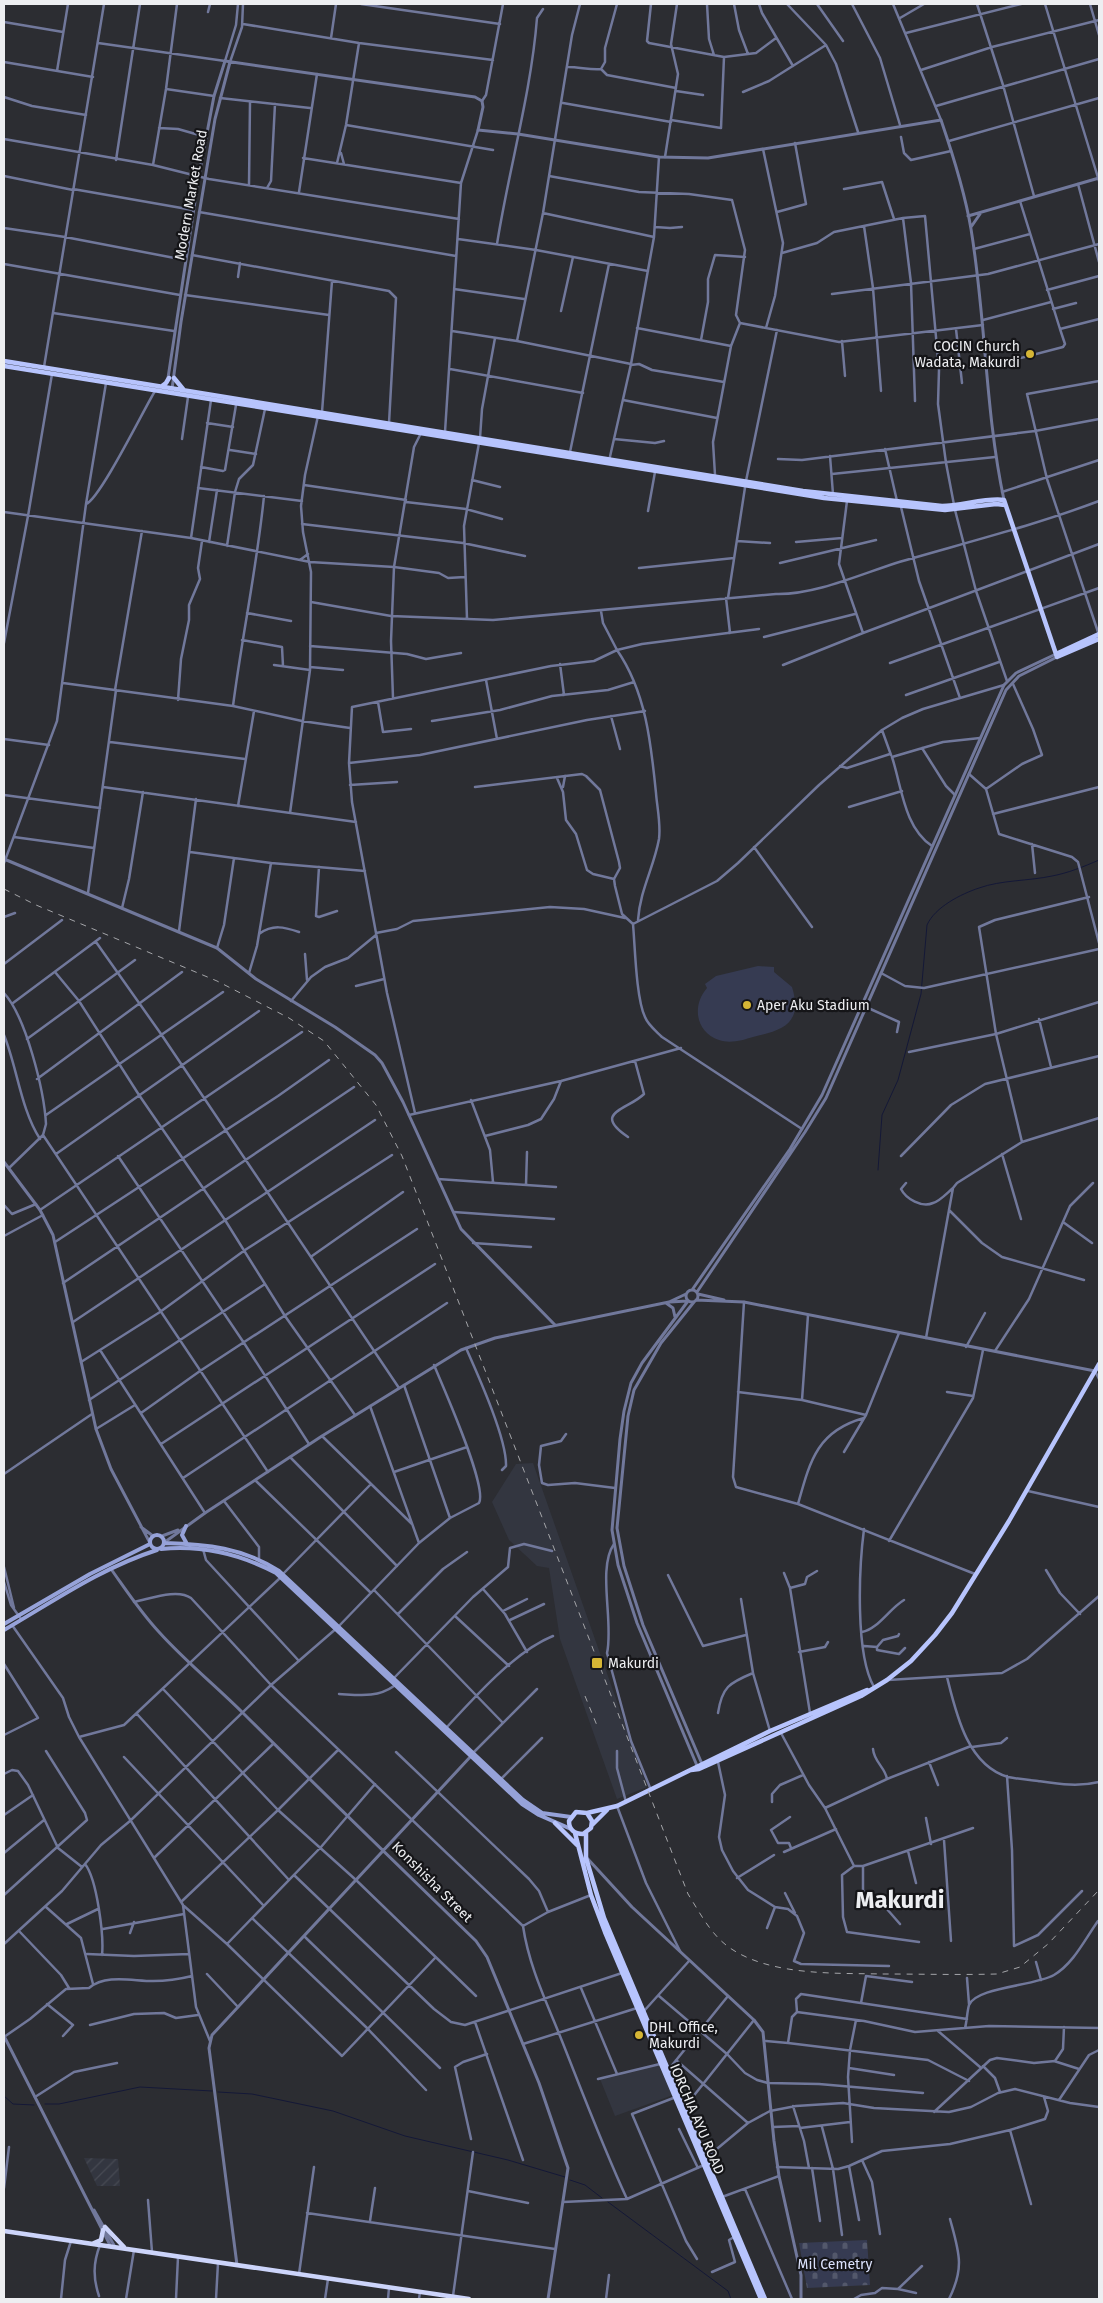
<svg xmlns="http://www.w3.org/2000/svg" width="1103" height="2303" viewBox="0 0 1103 2303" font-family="'Fira Sans',sans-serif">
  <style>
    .built { fill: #333640 }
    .industrial { fill: url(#industrial-furrows) }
    .cemetery { fill: url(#cemetery-stones) }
    .park { fill: #363b52 }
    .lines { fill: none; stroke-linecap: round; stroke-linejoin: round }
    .stream { stroke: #141837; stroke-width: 1 }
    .minor { stroke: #71789b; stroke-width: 2.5 }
    .tertiary { stroke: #71789b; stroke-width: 3 }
    .secondary { stroke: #96a2d9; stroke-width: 4 }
    .primary { stroke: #b7c4fd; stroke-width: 4.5 }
    .trunk { stroke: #ccd4fa; stroke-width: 4.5 }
    .rail { stroke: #a4a5a9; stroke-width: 1; stroke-dasharray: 6 6; stroke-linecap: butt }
    .poi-dot { fill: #d5b535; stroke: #151518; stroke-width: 2 }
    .labels { text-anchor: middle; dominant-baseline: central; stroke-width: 4.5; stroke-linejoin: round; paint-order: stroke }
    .street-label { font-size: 14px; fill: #edeef1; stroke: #151518 }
    .poi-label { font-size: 14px; fill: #edeef1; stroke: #151518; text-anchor: start }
    .park-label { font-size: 14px; fill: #dbe1fb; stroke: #151518 }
    .town-label { font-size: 24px; font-weight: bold; fill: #edeef1; stroke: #151518 }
  </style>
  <defs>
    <pattern id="industrial-furrows" width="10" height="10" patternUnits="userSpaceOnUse" patternTransform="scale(1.25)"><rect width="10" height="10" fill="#333640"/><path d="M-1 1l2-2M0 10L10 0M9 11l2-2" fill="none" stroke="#474a53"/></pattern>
    <pattern id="cemetery-stones" width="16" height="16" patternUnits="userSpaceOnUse" patternTransform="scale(1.25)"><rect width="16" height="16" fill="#363b52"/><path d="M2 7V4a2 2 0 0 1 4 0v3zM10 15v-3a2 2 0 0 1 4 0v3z" fill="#53586b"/></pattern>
  </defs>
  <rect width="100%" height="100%" fill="#2c2d32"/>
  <!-- built -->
  <path class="built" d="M533 1463 647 1787 617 1799 560 1639 549 1568 537 1566 509 1540 492 1502 516 1464Z
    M660 2064 673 2095 615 2116 600 2079Z"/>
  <!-- industrial -->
  <path class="industrial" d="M84 2158 118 2159 120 2186H97Z"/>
  <!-- cemetery -->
  <path class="cemetery" d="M867 2240 870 2285 807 2288 799 2243Z"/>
  <!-- park -->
  <path class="park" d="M758 966 774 967V972L792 987C803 1023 784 1030 753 1037 743 1040 730 1044 719 1040 695 1032 692 1005 707 988L705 984 716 976Z"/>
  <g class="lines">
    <!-- stream -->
    <path class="stream" d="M878 1170 882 1115 898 1080 921 994 927 925C935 907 961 894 979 888 1001 880 1029 881 1052 876 1068 873 1083 867 1099 860
      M218 2092 252 2094 333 2111 405 2136 508 2160 565 2177
      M4 2096 13 2104 34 2105
      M45 2104H59L140 2087 212 2091
      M570 2180 585 2185 602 2198
      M608 2202 728 2291 731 2299"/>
    <!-- minor -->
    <path class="minor" d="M361 4 500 24
      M651 4 647 41 649 43 724 57 756 53 776 38
      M707 4 709 39 714 55
      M734 4 739 30 748 54
      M759 4 762 13 793 66
      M787 4 826 45 836 64 858 132
      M817 4 843 41
      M852 4 880 58 900 125
      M893 4 941 120
      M977 4 1003 85 1034 196
      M1045 4 1099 181
      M1090 4 1099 35
      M208 12 210 4
      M900 18 924 4
      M4 22 63 32
      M243 24 359 43 493 60
      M906 33 1021 4
      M331 38 336 4
      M98 43 225 61 236 25 238 4
      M4 62 93 77
      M230 62 242 27 243 4
      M568 67C580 67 590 70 601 69L607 75 676 88
      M601 69 605 62V48L617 4
      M921 70 992 47 1099 20
      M57 71 68 4
      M166 89 214 96
      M676 91 703 95
      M743 92 769 81 826 45
      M4 97 32 106 86 115
      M220 98 310 108
      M482 101 486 95 503 4
      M563 103 671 122
      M936 106 1099 59
      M671 120 721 128 724 57
      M346 125 493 150
      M159 128 178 129 206 137
      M901 137 904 153 911 160 951 151
      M4 139 153 165 209 179 459 219
      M949 141 1099 98
      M763 149 783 243 775 296 766 328
      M341 153 344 164
      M665 157 678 74 671 44 677 4
      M303 158 461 183
      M116 160 140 4
      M337 163 346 125 359 43
      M153 165 166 89 177 4
      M4 176 73 190
      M549 176 639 192 689 194 732 200 745 250 736 315 740 323
      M1078 184 1099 262
      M249 185 250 102
      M267 188 271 181 275 104
      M73 189 193 210
      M844 189 882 182 894 219
      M299 192 317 74
      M1020 201 1060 329 1099 319
      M199 212 456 256
      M777 212 806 204 795 143
      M543 213 654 237
      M903 218 911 283 915 401
      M864 226 873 288 881 391
      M655 227 670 228 682 227
      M4 228 65 237 185 260
      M458 239 536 250 648 271
      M497 244C509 168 531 94 537 18L543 9
      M974 249 1030 234
      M782 253 817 243 834 232 903 218 925 216 939 370 938 404 946 463 955 510 976 591 1007 681
      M192 255 389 291 396 298 389 423
      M4 264 180 295
      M238 277 240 263
      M454 289 524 299
      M1047 290 1099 276
      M832 294 988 274 1099 244
      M185 295 329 315
      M1053 309 1076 303
      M561 311 573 257
      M53 313 174 331
      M983 320 1051 302
      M637 328 731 346 740 323 839 342 983 325
      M956 329 962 383
      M452 331 517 341 631 364
      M701 340 708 302V279L715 255 745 257
      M517 341 543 213 572 35 580 4
      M842 341 845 376
      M631 365 639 364 652 370 724 382
      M44 367 104 4
      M986 367 1063 347 1065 344 1060 329
      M450 369 583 393
      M623 400 717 418
      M322 412 332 281
      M207 423 233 427
      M445 432 461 183 478 130
      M480 438 482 409 495 338
      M182 439 188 397
      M614 439 655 443 664 441
      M885 449 897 501
      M230 450 256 454
      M570 452 609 264
      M830 456 833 494
      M778 459 802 460 1035 431 1099 419
      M609 461 631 364 654 237 659 157
      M201 467 223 471 225 470 236 405
      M832 474 995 457
      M715 475 713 442 731 346
      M472 480 500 487
      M304 485 406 500
      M198 488 302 501
      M1002 492 1099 460
      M847 501 839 564 863 633 1099 544
      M406 502 466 509 502 519
      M86 504C100 499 144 409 155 391
      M901 507 919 581 960 698
      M648 511 655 472
      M4 512 191 538 310 562 394 567 439 573 448 578 465 577
      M302 524 463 543 525 556
      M191 538 211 400
      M737 541 770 543
      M209 542 217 490
      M796 542 842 538
      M227 546 235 492 239 479 253 465 265 409
      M300 560 308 554
      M780 563 876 540
      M639 568 734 558
      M726 598 730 633
      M728 598 746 481 777 330
      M311 602 391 616 493 620 776 594C814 595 859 575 896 563 964 543 1033 526 1099 501
      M601 611 603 623 617 650 642 644 759 629
      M247 613 291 621
      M467 619 464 526 479 443
      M1099 635 1047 479 1027 394 1099 381
      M764 637 855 614
      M242 640 282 647 283 666
      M4 643 28 516 52 374
      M310 646 407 654 426 659 461 653
      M890 663 1099 588
      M560 664 564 695
      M274 665 310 670
      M783 665 863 633
      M310 667 343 670
      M486 680 497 739
      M63 683 233 706 302 721 350 728
      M115 690 142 531
      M906 695 999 662
      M393 698 391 641 394 567 414 447 421 433
      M178 700 181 659 189 620V605L200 579 198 568 202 541
      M378 702 383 732 411 729
      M233 706C242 636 257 567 264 496
      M611 716 620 749
      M432 721 500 710 552 696 608 690 634 682
      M882 730 891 755
      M4 739 49 745
      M110 742 245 759
      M922 748 946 786 955 795
      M349 763 420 755 587 720 645 711
      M840 766 847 768 890 754
      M969 774 986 789 999 834 1072 857 1078 862 1099 943
      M557 778 563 792 566 820 576 834 587 870 593 874 614 879
      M350 785 397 782
      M103 787 356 822
      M475 787 582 774 586 776 600 790 619 862 620 868 614 879 615 886 622 914 633 924
      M563 787 565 776
      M986 789 1022 764 1042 755 1033 729 1013 684
      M4 795 100 808
      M238 806 254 711
      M849 807 902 791
      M290 813 310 670 311 572 303 532 301 506 305 475 318 416
      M993 814 1099 787
      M14 837 94 848
      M1032 844 1035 873
      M932 846C904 827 902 788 892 757L943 742 980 738
      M754 847 812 927
      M190 852 271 863 365 871
      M4 863 57 721 86 504 106 383
      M319 867 316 916 319 917 337 911
      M88 893 116 690
      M122 908 129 879 143 792
      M4 917 15 913
      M179 931 196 799
      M376 933 397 929 413 921 550 907 584 909 625 918
      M259 934C273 924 284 927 299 932
      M96 942 161 1034 399 1388
      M217 948 224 925 234 858
      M305 954 307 980
      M4 964 62 920
      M55 972 79 1001 139 1095 225 1220 285 1316 355 1415
      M249 973 257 946 271 863
      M881 973 905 986 924 988 1099 949
      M356 986 384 979
      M4 993C26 1017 44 1090 46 1124L43 1135 9 1168
      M291 1001 311 977 325 967 348 958 376 935
      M13 1003 100 938
      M866 1007 899 1022 897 1032
      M1039 1019 1051 1067
      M4 1035C17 1067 21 1110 40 1139
      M27 1039 135 960
      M909 1052 996 1034 1099 1002
      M37 1079 182 972
      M471 1100 490 1150 493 1182
      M415 1113 387 993 352 802 349 763 352 707 551 666 594 661 617 650C646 692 651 743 656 793 657 807 661 824 659 839 654 867 640 890 638 920
      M46 1115 223 992
      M409 1115 561 1081 681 1048
      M802 1129 662 1037C656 1031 648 1025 645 1017 636 998 635 946 633 924L717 881 738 863 819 785 882 730 902 718 923 709 1004 685
      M43 1135 268 1472
      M485 1136 528 1125 541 1119 554 1099 561 1081
      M628 1137C591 1112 628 1110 644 1094L635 1061
      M1022 1142 996 1034 979 927 995 920 1089 897
      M56 1154 259 1011
      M1002 1154 1021 1219
      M118 1156 244 1343 309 1444
      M901 1156 951 1105 985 1084 1099 1056
      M438 1179 556 1187
      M906 1183 901 1189C906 1199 922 1208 933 1203 940 1201 947 1193 953 1188
      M526 1185 527 1152
      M4 1205 12 1214 36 1204
      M40 1210 302 1032
      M949 1210 982 1243 1002 1257 1084 1280
      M454 1212 554 1219
      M1063 1222 1092 1243
      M4 1236 43 1215
      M55 1242 278 1096 329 1060
      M473 1243 531 1247
      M312 1256 403 1192
      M63 1283 354 1087
      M744 1302 733 1477 736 1487 798 1504 975 1574
      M73 1322 375 1120
      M926 1338 949 1210 953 1188 957 1183 1022 1142 1099 1118
      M966 1347 985 1313
      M466 1348C478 1375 507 1439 506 1466L502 1470
      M100 1350 205 1513
      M995 1351 1029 1299 1070 1206 1093 1183
      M81 1362 160 1312 245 1250 392 1155
      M1095 1371 1099 1379
      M404 1385 450 1518
      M738 1392 802 1400 866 1415
      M947 1392 973 1396
      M89 1400 265 1284
      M802 1400 808 1315
      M370 1406 419 1543
      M141 1413 200 1371 417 1229
      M96 1429 135 1405
      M566 1434 561 1441 541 1446 539 1465 542 1483 548 1485 575 1483 615 1488
      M322 1436 412 1524
      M161 1444 435 1264
      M844 1452 866 1415 899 1333
      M290 1457 397 1566
      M394 1472 467 1447
      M4 1474 92 1414
      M183 1478 447 1303
      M255 1480 371 1593
      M1028 1491 1099 1507
      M224 1501 259 1547V1560
      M798 1504C810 1461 817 1431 864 1418
      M864 1529C859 1568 855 1654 874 1687
      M889 1541 973 1398 983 1350
      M614 1544C597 1568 614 1623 607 1653L631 1741 651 1790
      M203 1549 206 1560 299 1661
      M4 1567 14 1608
      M1046 1570 1060 1593 1080 1614
      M784 1573 790 1588 810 1713
      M283 1574 371 1484
      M668 1575 703 1646 746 1635
      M4 1582 11 1605 21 1619
      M790 1588 805 1584 807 1577 817 1571
      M483 1589 505 1614 527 1652
      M374 1590 503 1723
      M741 1599 753 1673 770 1731
      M134 1602C150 1599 177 1588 191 1598L271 1685 523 1926C529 1967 547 2003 562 2041 583 2094 603 2147 627 2199
      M503 1611 527 1599
      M398 1614 443 1569 467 1552
      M455 1616 509 1666
      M510 1620 544 1604
      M12 1625 63 1698 69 1717 79 1737 183 1905 196 2007 210 2041
      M862 1632C878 1629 889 1609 904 1600
      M899 1634 898 1636 883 1640 877 1647V1650L899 1654 905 1648
      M864 1646 877 1647
      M799 1652 825 1647 828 1642
      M4 1664 38 1718 4 1735
      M947 1677C956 1713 967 1765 1008 1777 1018 1779 1029 1780 1038 1781 1059 1784 1078 1787 1099 1782
      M393 1679 473 1597 508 1567 510 1548 524 1544 552 1551
      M888 1680 1002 1673 1027 1659 1099 1596
      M164 1690 278 1810 356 1880 476 1996
      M339 1694C359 1695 377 1698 394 1686
      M718 1713C722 1687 729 1683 753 1673
      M137 1714 289 1880
      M446 1728C474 1698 515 1651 553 1636
      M781 1733 809 1785 825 1808 854 1866H863L973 1828
      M79 1737 124 1725 280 1578
      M972 1747 1001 1743 1007 1738
      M873 1749C874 1762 885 1767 887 1779
      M617 1751V1768L626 1802
      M396 1752 529 1879 539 1891 548 1912
      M473 1753 537 1689
      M124 1757 263 1905
      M718 1762 725 1795 719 1837 722 1850 733 1871 748 1890 775 1907 788 1909 797 1916 804 1933 794 1961 801 1964 889 1966
      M929 1762 938 1785
      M4 1774 12 1770 18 1771 28 1785 58 1848 82 1867
      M1007 1776 1012 1850 1014 1946 1038 1935 1082 1891
      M501 1779 542 1738
      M772 1802V1794L780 1785 803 1775
      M617 1806 646 1883 680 1951
      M825 1808 887 1779 971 1746
      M4 1815 33 1795
      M790 1817 771 1830 778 1843H789L791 1848
      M926 1818 931 1844
      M944 1840 951 1941
      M908 1851 916 1883
      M784 1852 836 1829
      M4 1853 44 1820
      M155 1857 273 1744
      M85 1864C97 1879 104 1936 102 1955
      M854 1866 842 1875 843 1917 847 1932 919 1942
      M863 1866V1890L866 1898 886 1908 900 1924
      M294 1875 434 2009 451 2022 465 2025 622 1973
      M737 1878 774 1855
      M785 1893 795 1913
      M4 1895 87 1820 85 1813 46 1751
      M181 1902 278 1810 338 1750
      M184 1906 227 1944 342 2056 435 1958
      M46 1907 81 1938 93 1984
      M252 1918 367 2028 426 2090
      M67 1924 98 1909
      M523 1926 548 1912 591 1895
      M767 1928 775 1907
      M103 1929 184 1914
      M19 1931 61 1975 69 1988
      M130 1933 134 1922
      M305 1937 440 2068
      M4 1944 62 1891 101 1845 130 1821 271 1685 338 1627 419 1543 450 1518 479 1503C488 1487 443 1387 434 1365
      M227 1944 321 1847 375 1784
      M87 1954 134 1956 189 1954
      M1036 1962 1041 1980
      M207 1974 238 2007
      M967 1978 969 2004
      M581 1988 617 2074
      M659 1996 727 2054 745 2073 757 2080 768 2083 819 2084 923 2093
      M861 2003 866 1976 912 1982
      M47 2004 73 2025 63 2036
      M644 2011 689 1961
      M797 2012 796 1999 801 1994 967 2019
      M475 2022 523 2160
      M90 2025 134 2014 164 2013 176 2018 198 2015
      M965 2028C967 2021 967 2012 969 2005 976 1987 1035 1986 1054 1975 1074 1963 1085 1939 1098 1921
      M938 2031 980 2067
      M4 2037 30 2019 66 1989 89 1988C106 1974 132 1981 153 1981 166 1981 180 1979 192 1976
      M766 2041 788 2043 792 2017 797 2012 864 2021 915 2032 989 2026 1099 2028
      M788 2043 928 2060 969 2081
      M523 2044 637 2008
      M676 2060 748 2123
      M1054 2061 1079 2069
      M983 2066 995 2078 1000 2092
      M849 2068 894 2075
      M669 2069 728 1996
      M598 2079 660 2064
      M35 2097 74 2072 117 2063
      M676 2097 632 2114 686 2241 697 2259
      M1059 2100 1089 2055 1099 2050
      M793 2106 804 2141 809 2168
      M684 2108 754 2020
      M934 2112 990 2060 997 2058 1034 2063 1055 2061 1063 2049 1064 2027
      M773 2127 799 2126
      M822 2127 833 2169 842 2235
      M800 2128 850 2122
      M679 2129 698 2168
      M1010 2130 1045 2119 1048 2111 1044 2097
      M471 2139 455 2067 463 2062 487 2054
      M852 2142 848 2077 850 2050 856 2020
      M706 2158 748 2123 770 2111 796 2106 843 2103 874 2108 949 2112 971 2107 998 2093 1015 2089 1070 2103 1099 2107
      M862 2160 872 2182 880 2234
      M849 2166 859 2220
      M777 2167 838 2169 849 2166 882 2151 950 2144 1010 2130 1031 2204
      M812 2168 820 2221
      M4 2188 9 2147
      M745 2189 792 2299
      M468 2191 528 2203
      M722 2197 779 2176
      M148 2200 152 2252
      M563 2202 627 2199 704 2165
      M307 2213 555 2249
      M370 2221 375 2188
      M712 2272 735 2262 729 2240 734 2237
      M299 2274 314 2167
      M898 2289 922 2266
      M99 2296C93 2278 93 2263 100 2245
      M453 2296 473 2152
      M61 2299 65 2260 71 2241
      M126 2299 134 2250
      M176 2299 178 2257
      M216 2299 218 2263
      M325 2299 328 2279
      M388 2299 389 2288
      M419 2299 420 2292
      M606 2299 609 2275
      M854 2299 861 2295 875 2293 882 2288 898 2289 916 2293
      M949 2299C965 2267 959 2252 950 2219"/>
    <!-- tertiary -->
    <path class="tertiary" d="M968 216 1099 178
      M971 227 980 214
      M168 378 199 175 214 96 225 61 475 97 482 101 483 107 478 130 518 134 659 157 708 158 941 120C953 155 965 193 971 229 986 319 985 411 1004 500
      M172 389 181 322 215 119 230 62
      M4 859 217 948 256 979 335 1027 375 1055 382 1063 403 1102 461 1229 555 1325
      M4 1162 40 1210 53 1235 96 1429 111 1469 150 1543
      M686 1296a6 6 0 1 1 12 0a6 6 0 1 1-12 0Z
      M692 1290 790 1149 822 1095 1004 685 1016 673 1056 654
      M697 1292 805 1132 826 1098 1006 690 1019 676 1057 657
      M698 1294 724 1300
      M696 1300 744 1302 1095 1371
      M688 1301 642 1363 631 1383 624 1411 620 1439 612 1530 618 1565 637 1623 698 1768
      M670 1302 687 1301
      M694 1302 661 1343 634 1390 628 1416 617 1528 624 1566 643 1625 702 1764
      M666 1303 673 1308 675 1317
      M141 1527 153 1536
      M162 1536 178 1530
      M165 1542 205 1513 322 1436 461 1350 495 1338 669 1302 686 1294
      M111 1569C126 1590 141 1613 159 1632 185 1661 216 1686 243 1713 320 1790 398 1865 476 1941L487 1957 539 2083 568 2168 548 2299
      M587 1858 632 1907 754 2020 763 2032 774 2141 779 2176 801 2275V2299
      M4 2036 111 2247
      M94 2210 115 2247
      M237 2265 209 2048 212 2035 472 1755"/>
    <!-- secondary -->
    <path class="secondary" d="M186 1526 182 1535 187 1544
      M150 1542a7 7 0 1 1 14 0a7 7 0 1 1-14 0Z
      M165 1543C206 1544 244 1548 279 1571L523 1800 542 1813 571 1817
      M161 1549C202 1545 240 1554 276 1573L522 1804 539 1815 571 1829
      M4 1624 90 1574 150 1544
      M4 1630C54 1601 101 1568 157 1550"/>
    <!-- primary -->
    <path class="primary" d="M4 361 803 491 942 506C961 506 988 497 1004 500L1057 657 1099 639
      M4 366 824 498 945 510 996 504 1005 505
      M174 378 183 389
      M162 386 166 383 169 378
      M1056 654 1099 634
      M691 1770 699 1769 861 1696 887 1680 911 1661 935 1635 952 1613 1009 1521 1099 1364
      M587 1813 592 1821 591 1828 583 1834C574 1834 569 1829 569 1821L576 1812 587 1813 617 1806 770 1731 867 1690
      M555 1823 577 1845
      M592 1825 607 1810
      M575 1833 591 1895 605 1932 761 2299
      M586 1833V1858L604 1918 765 2299"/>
    <!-- trunk -->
    <path class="trunk" d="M105 2227 124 2247
      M4 2231 469 2299
      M94 2243 101 2240 103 2230"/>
    <!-- rail -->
    <path class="rail" d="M4 889 36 905 217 981 289 1018 324 1041 376 1105 402 1156 688 1894C700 1913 711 1935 730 1948 771 1976 835 1973 883 1974 921 1974 959 1975 997 1974L1020 1967 1048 1944 1099 1890
      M585 1696 598 1728"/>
  </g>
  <!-- markers -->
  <g class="poi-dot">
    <circle cx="1030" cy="354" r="5"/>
    <circle cx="747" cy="1005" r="5"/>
    <rect x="591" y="1657" width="12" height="12" rx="2.5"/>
    <circle cx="639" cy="2035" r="5"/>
  </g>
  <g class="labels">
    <!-- street labels -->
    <g class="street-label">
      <text transform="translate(191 195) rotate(-80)">Modern Market Road</text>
      <text transform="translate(432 1882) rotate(45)">Konshisha Street</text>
      <text transform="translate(697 2119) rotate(67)">IORCHIA AYU ROAD</text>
    </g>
    <!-- poi labels -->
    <g class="poi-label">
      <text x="1020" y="346" text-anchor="end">COCIN Church<tspan x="1020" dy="16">Wadata, Makurdi</tspan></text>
      <text x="757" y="1005">Aper Aku Stadium</text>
      <text x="608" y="1663">Makurdi</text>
      <text x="649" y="2027">DHL Office,<tspan x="649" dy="16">Makurdi</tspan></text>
    </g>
    <!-- park labels -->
    <g class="park-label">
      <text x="835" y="2264">Mil Cemetry</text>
    </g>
    <!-- town labels -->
    <g class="town-label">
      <text x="900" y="1900">Makurdi</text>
    </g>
  </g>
  <!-- border -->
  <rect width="1103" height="2303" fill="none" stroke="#edeef1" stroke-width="10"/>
</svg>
